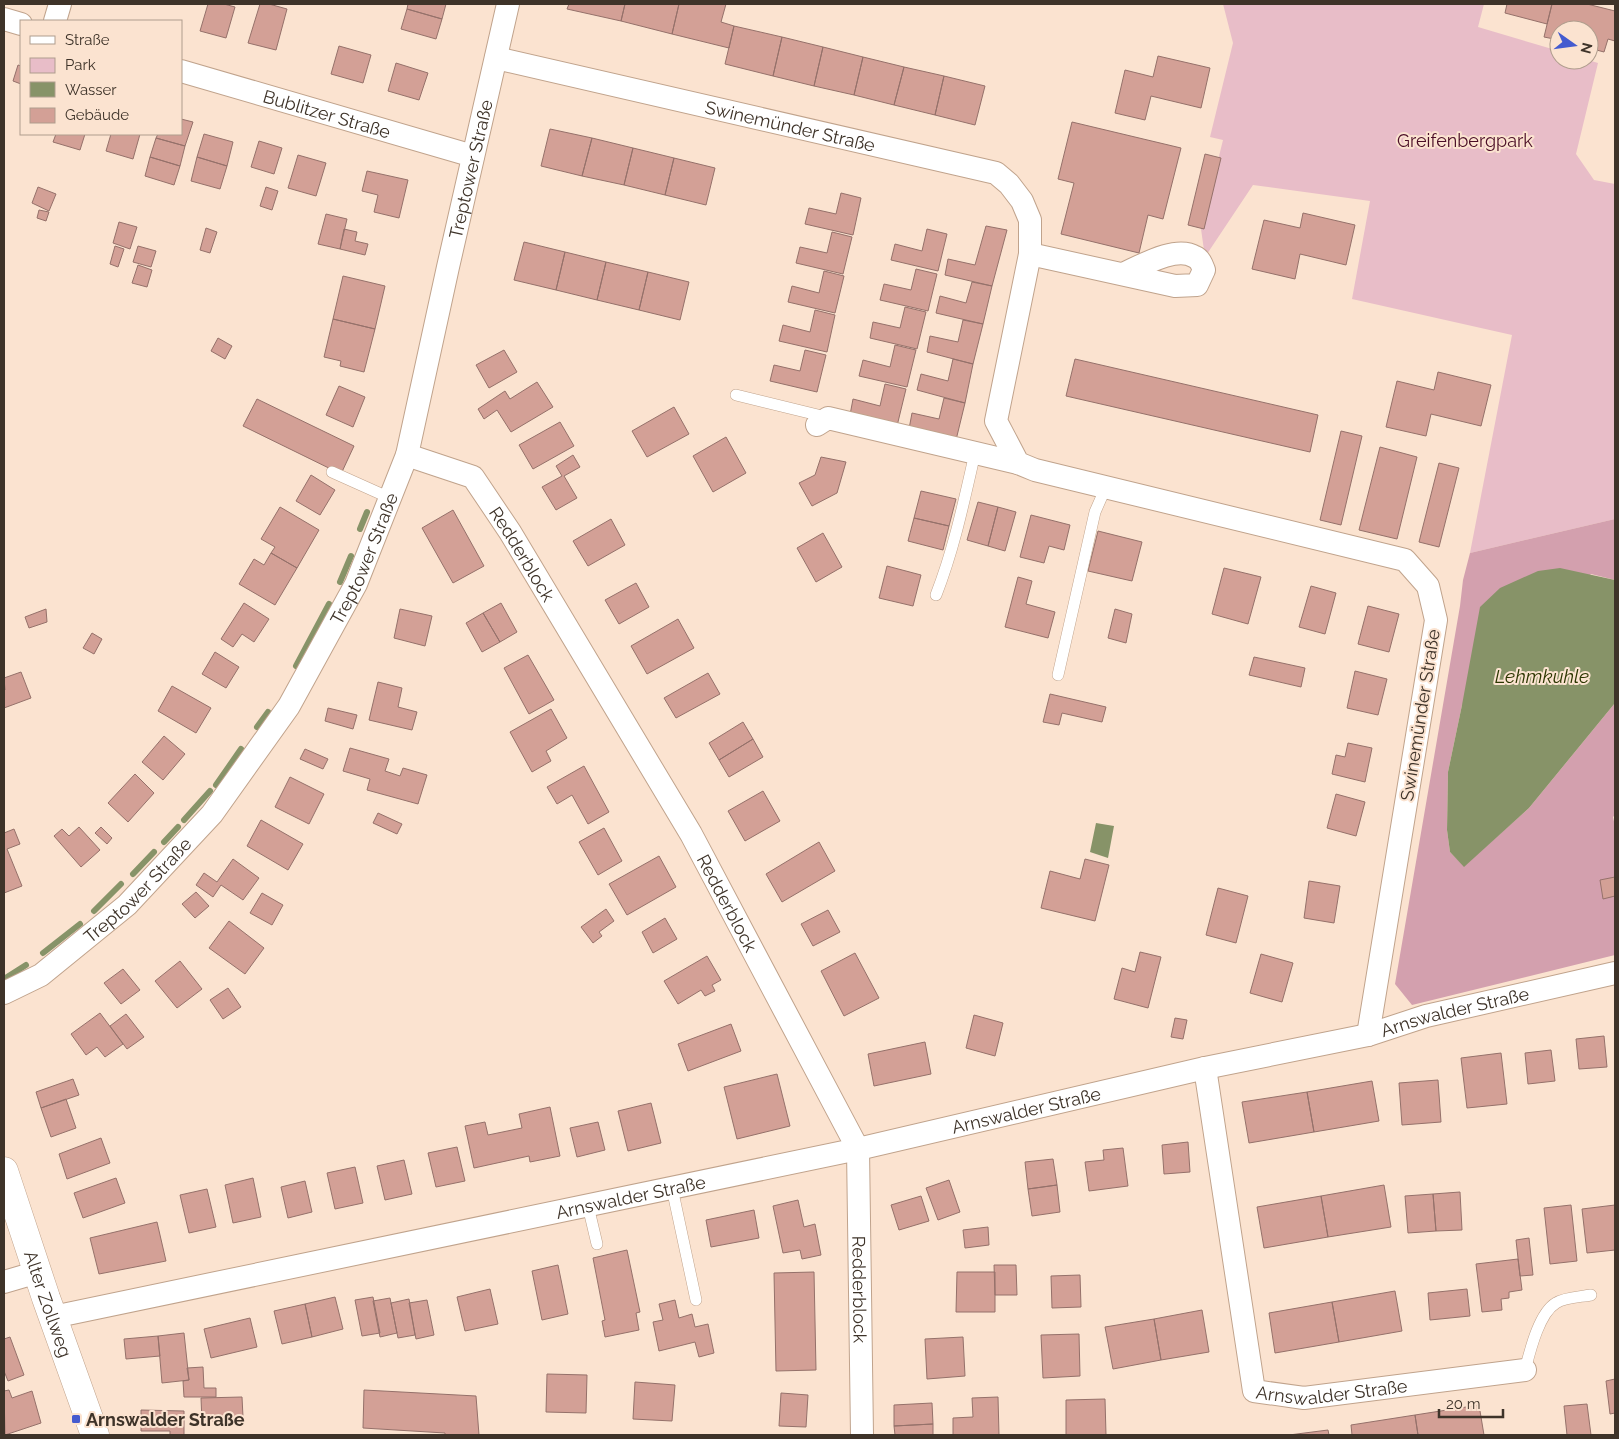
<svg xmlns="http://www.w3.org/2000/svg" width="1619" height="1439" viewBox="0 0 1619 1439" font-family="Raleway,sans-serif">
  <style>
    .green { fill: #e8bdc8 }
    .forest { fill: #d3a0ae }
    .water { fill: #879368 }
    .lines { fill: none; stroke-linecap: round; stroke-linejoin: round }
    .stream { stroke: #879368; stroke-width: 6 }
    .building { fill: #d3a096; stroke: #95716a }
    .service-casing { stroke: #c0a38c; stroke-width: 12 }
    .minor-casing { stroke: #c0a38c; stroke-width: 24 }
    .tertiary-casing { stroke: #c0a38c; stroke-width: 29 }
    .service { stroke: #fff; stroke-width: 11 }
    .minor { stroke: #fff; stroke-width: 22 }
    .tertiary { stroke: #fff; stroke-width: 28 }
    .poi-dot { fill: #445bcf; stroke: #fbe3d0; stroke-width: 2 }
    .labels { text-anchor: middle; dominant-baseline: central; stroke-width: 4; stroke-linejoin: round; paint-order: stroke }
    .street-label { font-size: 18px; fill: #3e3329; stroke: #fbe3d0 }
    .park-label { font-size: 18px; fill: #4b0e27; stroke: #fbe3d0 }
    .poi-label { font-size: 18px; font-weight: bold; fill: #3e3329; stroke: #fbe3d0; text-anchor: start }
    .water-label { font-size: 19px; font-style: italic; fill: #2c3600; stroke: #fbe3d0 }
  </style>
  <rect width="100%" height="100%" fill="#fbe3d0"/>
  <!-- green -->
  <path class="green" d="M1223 4H1484L1478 27 1559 51V60H1588L1598 63 1576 154 1594 180 1615 184V519L1470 553 1512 335 1352 299 1370 201 1253 185 1205 257 1201 229 1223 140 1210 137 1233 43Z"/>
  <!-- forest -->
  <path class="forest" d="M1615 519V580L1591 574 1462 705 1448 772 1447 830 1450 852 1464 866 1529 808 1615 703V815L1613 817 1615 826V955L1412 1005 1395 984 1460 606 1463 580 1470 553Z"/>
  <!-- water -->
  <path class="water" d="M1560 568 1615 580V703L1529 808 1464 867 1450 852 1447 830 1448 772 1462 705 1480 607 1500 588 1538 571Z
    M1096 823 1114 826 1108 858 1090 852Z"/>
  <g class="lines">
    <!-- stream -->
    <path class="stream" d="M360 529 367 512
      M340 582 351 556
      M296 666 329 604
      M257 727 268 712
      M216 785 241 749
      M184 820 210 791
      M164 842 178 827
      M133 874 154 852
      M94 911 121 884
      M43 953 80 924
      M4 979 26 965"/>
  </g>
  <!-- building -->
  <path class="building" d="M208 4H224L235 7 226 38 200 31Z
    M260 4H269L287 9 276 50 248 43Z
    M408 4H446L442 19 407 9Z
    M569 4H625L621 21 567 9Z
    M625 4H679L672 34 621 21Z
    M679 4H726L721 22 734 26 729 48 672 34Z
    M1507 4H1552L1547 24 1505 13Z
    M1552 4H1587L1615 11V8V41L1608 39 1604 52 1589 48V30H1559V40L1544 37Z
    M407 9 442 19 436 39 401 29Z
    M734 26 782 37 773 76 725 64Z
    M782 37 823 47 814 86 773 76Z
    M339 46 371 55 363 83 331 74Z
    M823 47 863 57 854 95 814 86Z
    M1158 56 1210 68 1201 108 1151 96 1145 120 1115 113 1125 70 1153 77Z
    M863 57 904 67 894 105 854 95Z
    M396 63 428 73 419 100 388 91Z
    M18 65 21 66V84L13 81Z
    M904 67 944 76 935 115 894 105Z
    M944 76 985 86 975 125 935 115Z
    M181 119 193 122 185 146 156 138 158 134H181Z
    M1072 122 1181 148 1163 219 1148 215 1139 253 1061 234 1074 183 1058 179Z
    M550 129 592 138 582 176 541 166Z
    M56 134H85L80 150 53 142Z
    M111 134H140L133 159 106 151Z
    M204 134 233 142 227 166 197 157Z
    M156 138 185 146 180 166 150 157Z
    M592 138 633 148 624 185 582 176Z
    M259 141 282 148 274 174 251 167Z
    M633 148 674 158 665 195 624 185Z
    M1205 154 1221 158 1204 229 1188 225Z
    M298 155 326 163 316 196 288 188Z
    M150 157 180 166 174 185 145 176Z
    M197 157 227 166 220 189 191 181Z
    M674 158 715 168 706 205 665 195Z
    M367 171 408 180 399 218 374 212 378 195 362 191Z
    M38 187 56 194 49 211 32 203Z
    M266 187 278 191 272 210 260 206Z
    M841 193 861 198 853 235 805 224 809 208 836 214Z
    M39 210 49 212 46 221 37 218Z
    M1303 213 1355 225 1346 265 1300 254 1295 279 1252 269 1264 220 1300 228Z
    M326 214 347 219 340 249 318 244Z
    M119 222 137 227 130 249 113 243Z
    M986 226 1007 230 992 286 945 275 948 259 975 265Z
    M206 228 217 232 210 253 200 250Z
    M344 229 357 232 355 241 368 244 365 255 340 249Z
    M927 229 947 234 938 271 891 260 895 244 922 251Z
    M832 232 852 237 843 274 796 263 800 247 827 253Z
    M524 242 565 252 556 290 514 280Z
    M115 246 124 249 118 267 110 264Z
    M138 246 156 251 151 267 133 262Z
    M565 252 606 262 597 300 556 290Z
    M606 262 648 272 639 310 597 300Z
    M138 265 152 270 147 287 132 283Z
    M916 269 937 274 928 311 880 300 884 284 911 290Z
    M824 271 844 276 835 313 788 302 792 286 819 293Z
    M648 272 689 282 680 320 639 310Z
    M343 276 385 286 375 329 333 319Z
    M972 282 992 286 983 324 936 313 940 296 966 303Z
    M905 307 926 312 917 349 870 338 873 322 900 328Z
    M815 310 835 315 827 352 779 341 783 325 810 332Z
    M333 319 375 329 364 372 340 366 341 361 324 357Z
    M963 320 983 324 973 364 927 352 930 336 958 342Z
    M218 338 232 346 225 359 211 351Z
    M895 345 916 350 907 387 859 376 863 360 890 367Z
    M504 350 517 372 489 388 476 365Z
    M805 350 826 355 817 392 770 381 774 365 800 371Z
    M953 359 973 364 965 403 917 390 921 374 948 381Z
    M1075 359 1318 415 1310 452 1066 396Z
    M1438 372 1491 385 1481 426 1431 414 1426 436 1386 427 1397 381 1434 390Z
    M537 382 553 407 511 432 497 410 484 419 478 409 505 391 510 399Z
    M885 384 906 389 897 426 850 415 853 399 880 406Z
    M339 386 365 397 353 427 326 415Z
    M944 398 965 403 956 440 909 429 912 413 939 419Z
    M257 399 354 446 341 474 243 426Z
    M674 407 689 434 647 457 632 431Z
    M560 422 574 446 533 469 519 445Z
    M1341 431 1362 436 1341 525 1320 520Z
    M726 437 746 473 713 492 693 456Z
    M1380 447 1417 457 1397 539 1359 530Z
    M573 455 580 467 564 476 577 498 556 510 542 487 562 476 556 466Z
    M821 457 846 462 837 493 812 506 799 483 815 475Z
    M1439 463 1459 468 1439 547 1419 542Z
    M311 475 335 490 320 515 296 501Z
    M921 491 956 499 949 526 914 518Z
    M978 502 998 507 988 546 967 540Z
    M280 507 319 530 297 568 271 553 275 547 261 539Z
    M998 507 1016 512 1005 551 988 546Z
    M453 510 484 566 453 583 422 528Z
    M1031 515 1070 525 1064 550 1049 546 1044 563 1020 557Z
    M914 518 949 526 943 550 908 541Z
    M611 519 625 545 588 566 573 541Z
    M1098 531 1142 542 1132 581 1088 571Z
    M823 533 842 567 816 582 797 548Z
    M271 553 297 568 275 605 239 584 254 559 264 565Z
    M887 566 921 575 913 606 879 598Z
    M1224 568 1261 577 1248 624 1212 614Z
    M1018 577 1032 581 1026 604 1055 612 1048 638 1005 627Z
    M636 583 649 607 619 624 605 600Z
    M1311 586 1336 593 1325 634 1299 627Z
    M244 603 269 619 254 642 242 634 233 647 221 639Z
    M501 603 517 632 500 642 483 613Z
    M1368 606 1399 614 1389 652 1358 644Z
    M46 609 47 622 29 628 25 617Z
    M400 609 432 616 425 646 394 638Z
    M1115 609 1132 614 1126 643 1108 638Z
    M483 613 500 642 482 652 466 623Z
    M678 619 694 648 647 674 631 646Z
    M92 633 102 639 94 654 83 648Z
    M215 652 239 667 226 688 202 674Z
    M528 655 554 700 529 714 504 668Z
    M1254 657 1305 668 1301 687 1249 675Z
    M1355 671 1387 679 1378 715 1347 708Z
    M21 672 31 698 4 708V691L5 690 4 678Z
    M708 673 720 694 676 718 664 698Z
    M378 682 402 688 398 707 417 712 412 730 369 720Z
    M172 686 211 708 196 733 158 711Z
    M1050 694 1106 707 1102 722 1062 713 1059 725 1043 722Z
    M328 708 357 715 353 729 325 721Z
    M551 709 567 738 546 751 551 761 532 772 510 732Z
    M743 722 753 739 719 760 709 743Z
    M164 736 185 754 163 780 142 762Z
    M753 739 763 757 729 777 719 760Z
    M1348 743 1372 748 1365 782 1332 774 1336 755 1345 757Z
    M350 748 389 759 385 771 400 776 403 768 427 775 418 804 367 790 370 779 343 771Z
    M305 749 328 759 323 769 300 759Z
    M584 766 609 812 588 824 572 795 557 804 547 787Z
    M135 774 154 793 128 822 108 803Z
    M290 777 324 794 309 824 275 807Z
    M763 791 780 821 745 841 728 811Z
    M1336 794 1365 802 1356 836 1327 828Z
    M378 813 402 824 397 834 373 823Z
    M261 820 303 844 288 870 247 846Z
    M79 827 100 850 81 867 54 836 62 829 69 836Z
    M101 827 112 838 107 844 95 833Z
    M604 828 622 861 598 875 579 842Z
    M14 829 20 844 7 849 22 886 4 893V833Z
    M819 842 835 871 782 902 766 874Z
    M659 856 676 887 627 915 609 884Z
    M233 859 259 878 243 900 221 885 213 897 196 885 204 873 217 882Z
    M1085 859 1109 865 1095 921 1041 908 1050 871 1080 879Z
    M1615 877V896L1603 899 1600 880Z
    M1309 881 1340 886 1334 923 1304 918Z
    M1218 888 1248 896 1236 943 1206 935Z
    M196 892 209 906 195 918 182 904Z
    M262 893 283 905 272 925 250 913Z
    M606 909 614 921 599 932 602 936 593 943 581 927Z
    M828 910 840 932 813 946 801 924Z
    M665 918 677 939 653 953 642 932Z
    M229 921 264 948 245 974 209 948Z
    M1140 952 1161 957 1148 1008 1114 999 1122 968 1135 972Z
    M855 953 879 998 844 1016 821 971Z
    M1261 954 1293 963 1282 1002 1250 993Z
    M707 956 721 980 712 985 715 991 705 996 701 990 678 1004 664 981Z
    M180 961 202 989 177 1008 155 981Z
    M123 969 140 990 121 1004 104 983Z
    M228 988 241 1007 223 1019 210 1000Z
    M100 1013 123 1044 105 1057 97 1047 86 1055 71 1034Z
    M126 1014 144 1037 127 1049 110 1026Z
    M974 1015 1003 1023 995 1056 966 1048Z
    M1175 1018 1187 1020 1183 1039 1171 1037Z
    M731 1024 741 1051 688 1071 678 1044Z
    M1604 1036 1607 1067 1579 1069 1576 1039Z
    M925 1042 931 1074 874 1086 868 1054Z
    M1551 1050 1555 1081 1528 1084 1525 1053Z
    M1501 1053 1507 1104 1467 1108 1461 1058Z
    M777 1074 790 1126 737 1139 724 1087Z
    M73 1079 79 1095 41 1108 36 1092Z
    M1438 1080 1441 1122 1402 1125 1399 1083Z
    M1372 1081 1379 1121 1314 1132 1307 1092Z
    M1307 1092 1314 1132 1249 1143 1242 1102Z
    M66 1099 76 1128 51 1137 41 1108Z
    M651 1103 661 1143 628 1151 618 1111Z
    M550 1107 560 1156 530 1162 529 1156 474 1168 465 1126 485 1122 488 1135 522 1128 519 1114Z
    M598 1122 605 1150 577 1157 570 1128Z
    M101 1138 110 1163 67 1179 59 1154Z
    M1188 1142 1190 1172 1164 1174 1162 1145Z
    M457 1147 465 1181 436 1187 428 1153Z
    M1123 1148 1128 1186 1089 1191 1085 1162 1104 1160 1103 1150Z
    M1053 1159 1057 1185 1028 1189 1025 1162Z
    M404 1160 412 1194 385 1200 377 1166Z
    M355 1167 363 1203 335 1209 327 1173Z
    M116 1178 125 1203 83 1218 74 1193Z
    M253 1178 261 1217 233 1223 225 1185Z
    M949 1180 960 1212 938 1220 926 1188Z
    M305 1181 312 1212 288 1218 281 1187Z
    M1057 1185 1060 1212 1032 1216 1028 1189Z
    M1384 1185 1391 1227 1328 1237 1321 1196Z
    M207 1189 216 1227 189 1233 180 1195Z
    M1460 1192 1462 1230 1436 1231 1433 1194Z
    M1433 1194 1436 1231 1408 1233 1405 1196Z
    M921 1196 929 1221 899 1230 891 1205Z
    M1321 1196 1328 1237 1264 1248 1257 1207Z
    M798 1200 804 1227 815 1224 821 1255 802 1259 800 1250 783 1253 773 1206Z
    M1571 1205 1577 1261 1550 1264 1544 1208Z
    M1615 1205V1250L1587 1253 1582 1209Z
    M754 1210 759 1238 711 1247 706 1220Z
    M157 1222 166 1261 99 1274 90 1238Z
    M988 1227 989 1245 965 1248 963 1230Z
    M1529 1238 1533 1275 1520 1276 1516 1240Z
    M627 1250 640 1312 636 1313 639 1330 605 1337 602 1321 605 1320 593 1258Z
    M1518 1259 1522 1290 1509 1292V1298L1501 1299 1502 1310 1482 1312 1476 1264Z
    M558 1265 568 1314 542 1320 532 1271Z
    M994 1265H1016L1017 1295H995Z
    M814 1272 816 1370 776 1371 774 1273Z
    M957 1272H995V1312H956Z
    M1080 1275 1081 1307 1052 1308 1051 1276Z
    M490 1289 498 1324 465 1331 457 1297Z
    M1467 1289 1470 1316 1430 1320 1428 1293Z
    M1395 1291 1402 1331 1339 1342 1332 1302Z
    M335 1297 343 1329 312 1337 305 1304Z
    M373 1297 380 1333 362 1336 355 1300Z
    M390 1298 397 1333 380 1337 373 1301Z
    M409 1299 415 1335 398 1338 391 1303Z
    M427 1300 434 1335 416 1339 409 1303Z
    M675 1300 679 1318 692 1314 695 1327 708 1324 714 1353 699 1357 695 1342 659 1351 653 1322 663 1320 659 1304Z
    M1332 1302 1339 1342 1275 1353 1269 1313Z
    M305 1304 312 1337 282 1344 274 1311Z
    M1202 1310 1209 1352 1161 1360 1154 1319Z
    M250 1318 257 1347 211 1358 204 1329Z
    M1154 1319 1161 1360 1113 1369 1105 1327Z
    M184 1333 189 1380 162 1383 158 1336Z
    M1079 1334 1080 1376 1043 1378 1041 1335Z
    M158 1336 160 1356 126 1359 124 1339Z
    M10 1337 24 1375 8 1381 4 1371V1339Z
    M963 1337 965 1376 927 1379 925 1339Z
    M203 1367 204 1388H216V1397H184L183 1381 189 1380 187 1368Z
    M547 1374 587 1375 586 1413 546 1412Z
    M1615 1379V1413L1610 1414 1606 1381Z
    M635 1382 675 1385 672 1421 633 1419Z
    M9 1390 12 1398 32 1391 41 1423 5 1435 4 1391Z
    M364 1390 476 1396 479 1435H445V1433L363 1428Z
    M781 1393 808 1395 806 1427 779 1426Z
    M242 1397 243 1417 220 1418 221 1421 202 1422 201 1398Z
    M998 1397 999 1435H953V1418L973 1417 972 1398Z
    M1105 1399 1106 1435H1066V1400Z
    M932 1403 933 1424 894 1426V1405Z
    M1587 1404 1591 1435H1567L1564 1406Z
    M1479 1405 1484 1435H1418L1415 1415Z
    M141 1410 184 1411V1435H170V1431H141Z
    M1415 1415 1418 1435H1352L1351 1425Z
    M933 1424V1435H895L894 1426Z
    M1328 1430 1329 1435H1289Z"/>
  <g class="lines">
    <!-- service casing -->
    <g class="service-casing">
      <path id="service" d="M736 395 826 417
        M332 472 390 498
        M936 595C954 549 964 501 975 453
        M1058 675 1095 512 1106 487
        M672 1188 696 1300
        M588 1206 597 1244
        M1525 1370C1530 1351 1539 1313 1556 1303 1565 1297 1581 1297 1591 1295"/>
    </g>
    <!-- minor casing -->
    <g class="minor-casing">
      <g id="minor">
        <path d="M4 19 21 24"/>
        <path d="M55 21 60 4"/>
        <path id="s1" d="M496 58 996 173 1009 184 1022 201 1030 220V254L996 421 1018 463 1035 470 1405 560 1428 586 1436 620 1368 1035"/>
        <path id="s2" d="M181 71 473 156"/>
        <path d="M1030 254 1175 286 1197 285 1204 270C1202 265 1200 259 1195 257 1176 245 1141 266 1123 274"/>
        <path d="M817 425 828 418 1018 463"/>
        <path id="s3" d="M407 455 473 477 510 532 691 834 858 1149 862 1435"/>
        <path id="s4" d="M4 993 41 975 127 905 212 814 289 706 356 584 407 455 448 267 508 4"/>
        <path id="s5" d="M1205 1068 1254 1391 1304 1398 1525 1370"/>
        <path d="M4 1282 38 1272"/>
        <path id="s6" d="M53 1317 858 1149 1205 1068 1368 1035 1426 1016 1615 973"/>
      </g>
    </g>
    <!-- tertiary casing -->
    <g class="tertiary-casing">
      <g id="tertiary">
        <path id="s7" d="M4 1171 46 1298 95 1435"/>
      </g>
    </g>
    <!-- service -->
    <use href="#service" class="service"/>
    <!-- minor -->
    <use href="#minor" class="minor"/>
    <!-- tertiary -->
    <use href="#tertiary" class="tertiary"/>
  </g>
  <!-- markers -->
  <rect class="poi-dot" x="71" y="1414" width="10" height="10" rx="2.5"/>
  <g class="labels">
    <!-- street labels -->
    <g class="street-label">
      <text stroke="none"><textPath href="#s2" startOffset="152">Bublitzer Straße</textPath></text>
      <text stroke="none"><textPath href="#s1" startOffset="302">Swinemünder Straße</textPath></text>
      <text stroke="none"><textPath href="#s4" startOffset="980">Treptower Straße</textPath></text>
      <text stroke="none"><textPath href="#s3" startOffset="161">Redderblock</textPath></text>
      <text stroke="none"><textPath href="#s4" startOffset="575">Treptower Straße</textPath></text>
      <text transform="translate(1420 715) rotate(-81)">Swinemünder Straße</text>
      <text stroke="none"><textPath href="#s4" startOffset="170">Treptower Straße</textPath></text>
      <text stroke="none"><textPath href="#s3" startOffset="566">Redderblock</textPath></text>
      <text stroke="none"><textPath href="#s6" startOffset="1435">Arnswalder Straße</textPath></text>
      <text stroke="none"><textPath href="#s6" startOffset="995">Arnswalder Straße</textPath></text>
      <text stroke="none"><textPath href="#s6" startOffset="590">Arnswalder Straße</textPath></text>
      <text stroke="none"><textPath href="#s3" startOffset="985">Redderblock</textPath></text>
      <text stroke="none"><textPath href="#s7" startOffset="140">Alter Zollweg</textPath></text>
      <text stroke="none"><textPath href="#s5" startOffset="405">Arnswalder Straße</textPath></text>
    </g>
    <!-- park labels -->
    <g class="park-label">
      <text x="1465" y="140">Greifenbergpark</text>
    </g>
    <!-- poi labels -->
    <g class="poi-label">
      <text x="86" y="1419">Arnswalder Straße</text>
    </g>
    <!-- water labels -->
    <g class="water-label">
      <text x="1542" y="676">Lehmkuhle</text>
    </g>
  </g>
  <!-- border -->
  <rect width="1619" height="1439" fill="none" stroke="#3e3329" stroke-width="10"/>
  <!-- legend -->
  <rect x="20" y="20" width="162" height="115" fill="#fbe3d0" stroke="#af9d8d"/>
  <rect x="30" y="36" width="25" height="8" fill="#ffffff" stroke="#af9d8d"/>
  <text x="65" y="45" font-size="15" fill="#3e3329">Straße</text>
  <rect x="30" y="58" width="25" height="15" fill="#e8bdc8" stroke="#af9d8d"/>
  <text x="65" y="70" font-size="15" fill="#3e3329">Park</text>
  <rect x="30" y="82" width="25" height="15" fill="#879368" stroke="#af9d8d"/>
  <text x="65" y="95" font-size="15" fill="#3e3329">Wasser</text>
  <rect x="30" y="108" width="25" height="15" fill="#d3a096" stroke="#af9d8d"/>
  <text x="65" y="120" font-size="15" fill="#3e3329">Gebäude</text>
  <!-- north arrow -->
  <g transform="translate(1574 45) rotate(104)"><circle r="24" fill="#fbe3d0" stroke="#af9d8d"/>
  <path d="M0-4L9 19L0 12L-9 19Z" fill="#445bcf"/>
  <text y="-8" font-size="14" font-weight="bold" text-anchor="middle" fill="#3e3329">N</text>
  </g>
  <!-- scale -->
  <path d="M1439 1409v8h64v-8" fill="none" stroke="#3e3329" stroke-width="2.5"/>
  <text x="1446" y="1409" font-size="15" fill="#3e3329" stroke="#fbe3d0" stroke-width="4" paint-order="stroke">20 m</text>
</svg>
